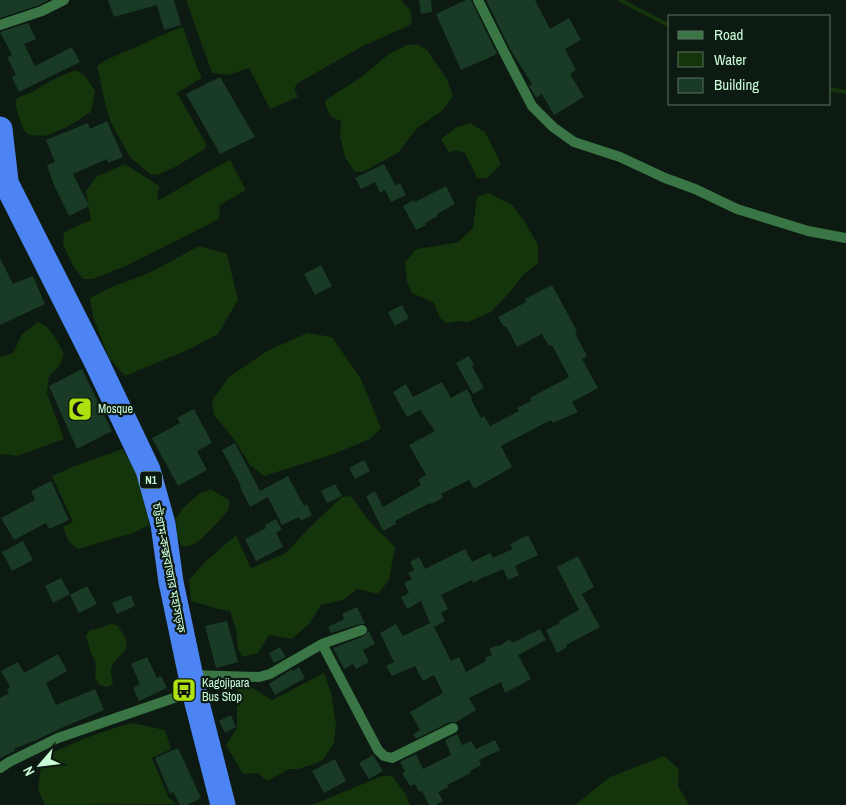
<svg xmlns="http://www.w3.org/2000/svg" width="846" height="805" viewBox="0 0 846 805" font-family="'Archivo Narrow','Noto Sans Bengali',sans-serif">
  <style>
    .water { fill: #14340b }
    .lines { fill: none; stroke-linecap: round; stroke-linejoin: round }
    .stream { stroke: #14340b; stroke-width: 4 }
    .building { fill: #193a25 }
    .street { stroke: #3a7645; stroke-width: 10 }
    .highway { stroke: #4c84f3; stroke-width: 25 }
    .labels { text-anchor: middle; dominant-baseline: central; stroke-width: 4.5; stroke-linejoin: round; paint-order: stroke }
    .shield { fill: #0c1a11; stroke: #90b89b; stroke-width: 1 }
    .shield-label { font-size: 11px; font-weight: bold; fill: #c9fbd6 }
    .poi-label { font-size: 12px; fill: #c9fbd6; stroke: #0c1a11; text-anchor: start }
    .street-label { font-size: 12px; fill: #c9fbd6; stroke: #0c1a11 }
  </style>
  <rect width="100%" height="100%" fill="#0c1a11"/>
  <!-- water -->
  <path class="water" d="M186 0H401L410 10 412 20 410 25 363 46 298 83 294 89 298 97 270 109 249 68 229 75 212 73Z
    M183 27 197 68 202 78 177 93 206 144 205 149 175 167 157 175 150 174 130 157 111 123 106 107 97 66C110 57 122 53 136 47 152 40 166 32 183 27Z
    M407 45H419L427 50 447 79 453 96 443 110 417 128 399 152 365 171 359 172 354 171 345 157 340 136 341 121 331 117 325 104 326 100 364 75 390 53Z
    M76 70 85 76 95 91 91 112 69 126 45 136 29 135 23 129 15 104 17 98 34 91 54 79Z
    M470 123 485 132 501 164 487 178H477L465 153 455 150 449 153 441 139 457 127Z
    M230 160 246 190 220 205 219 219 126 266 93 279H83L72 264 63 244 64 232 91 220 86 191 96 177 125 164 159 186 157 201C182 188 205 172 230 160Z
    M488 193 512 205 525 222 538 245V263L523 275 510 292 491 312 468 322 460 321 446 323 440 318 434 303 412 293 407 282 405 263 416 249 436 246 458 242 473 228 477 197Z
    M199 246 227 254 238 300 218 334 188 350 125 376 109 358 93 317 90 298 109 288 149 273Z
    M38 322 46 326 55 337 64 354 59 366 49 376 47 393 64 439 17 456 4 454 0 455V357L13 353 22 334Z
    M307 333 332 337 361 379 381 428 370 439 334 454 264 476 250 465 234 439 214 415 212 401 229 377 267 351Z
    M122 449 134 467 147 501 149 526 145 527 133 533 78 549 69 542 63 527 73 522 52 476 75 466Z
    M211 489 230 501 228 510 218 522 198 542 186 547 181 545 177 535 176 518 182 509 200 493Z
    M351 496 369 521 395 547 389 580 378 594 357 589 343 600 321 605 310 623 292 639 269 635 258 653 243 657 238 649 236 630 230 611 218 609 191 601 189 580 204 563 236 535 251 568 286 553 309 528 342 497Z
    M110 624 117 625C121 631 129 640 126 648 124 654 116 658 113 664 109 670 112 677 113 684L107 687 99 685 95 677 96 664 90 650 86 636 90 630 101 628Z
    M324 673 331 692 336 725 334 743 323 760 311 765 298 769H289L267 781 258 773 243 774 226 745 237 728V686L248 685 272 700Z
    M132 723 165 730 171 749 152 758 169 798 176 804 45 805 38 790 41 765 44 757C72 743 101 731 132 723Z
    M664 756 679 769 678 786 689 805H575L610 777Z
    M382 776H392L405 793 410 805H312Z"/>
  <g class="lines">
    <!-- stream -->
    <path class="stream" d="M620 0 670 26
      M830 89 846 92"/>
  </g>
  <!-- building -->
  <path class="building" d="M0 0H49L39 5 0 18Z
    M108 0H174L181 25 164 30 157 5 114 17Z
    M419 0H431L432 12 421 14Z
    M466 0H471L497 54 461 70 436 14Z
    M486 0H535L550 29 569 18 581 40 565 49 576 70 570 74 584 97 554 115 542 94 536 98 529 86 532 84 510 49Z
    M28 23 36 39 24 44 35 66 72 47 80 62 19 92 12 77 16 75 7 57 12 55 0 32Z
    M220 77 255 137 220 154 186 94Z
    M107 121 123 157 108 163 107 159 73 174 89 206 69 216 54 185 47 165 55 162 46 140 88 123 90 129Z
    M384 164 396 186 400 183 406 195 391 202 385 190 380 193 375 182 361 189 355 178Z
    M446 186 455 204 437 214 438 216 425 223 426 225 416 230 403 206 414 200 415 202Z
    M0 258 13 284 33 276 45 304 0 325Z
    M321 265 332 286 315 295 304 274Z
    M552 285 577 331 575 333 587 356 582 359 598 388 572 402 578 412 553 423 551 420 501 446 512 467 474 489 469 480 441 494 443 498 431 504 430 503 395 521 396 524 383 531 366 496 375 491 383 507 421 485 418 480 426 475 409 445 435 431 420 410 407 417 393 392 406 384 413 397 442 382 451 398 467 389 472 398 471 399 481 418 484 416 490 426 519 411 517 408 531 401 530 398 569 377 552 345 549 346 542 334 517 347 506 326 504 327 498 317 526 302 525 299Z
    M402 305 409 318 395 326 388 312Z
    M469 356 474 365 472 366 484 388 473 394 456 363Z
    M82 369 112 431 77 449 49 386Z
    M194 409 212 443 197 451 207 470 178 486 152 438 180 423 177 418Z
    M235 443 260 491 288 476 304 506 307 504 312 515 301 521 299 517 282 525 268 497 250 507 240 487 241 486 222 450Z
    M364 460 370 471 355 479 349 468Z
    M51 481 69 520 49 529 46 523 14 540 1 518 35 500 31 491Z
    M335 484 342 496 327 503 321 491Z
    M276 519 282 530 276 532 283 547 256 561 245 539 266 528 265 525Z
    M528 535 538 555 515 566 519 575 508 580 503 569 485 577V576L473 583 472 580 441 595 448 609 441 613 445 621 434 627 451 661 459 657 466 672 486 661 485 658 492 655 489 649 498 645 499 646 510 639 512 643 540 629 546 640 518 655 531 679 505 693 501 682 469 698 476 710 456 722H450L416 739 413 734 420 730 410 712 443 693 434 675 423 681 415 666 392 676 386 666 394 662 380 633 396 624 403 636 430 623 421 601 407 609 401 597 409 593 404 583 412 579 408 573 414 570 410 562 419 557 425 569 465 549 472 562 490 553 493 558 513 549 510 544Z
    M23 541 33 560 12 571 2 552Z
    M578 556 594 587 582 594 600 627 566 645 567 647 557 653 546 630 560 623 559 621 579 610 557 567Z
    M61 578 70 594 53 603 45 586Z
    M87 586 97 604 79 613 70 595Z
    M131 595 135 606 117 614 112 603Z
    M357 607 365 624H360L331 633 328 627 344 619 342 614Z
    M227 621 238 662 216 668 205 626Z
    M369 631 375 644 363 650 369 662 356 669 353 664 344 669 333 648 364 636Z
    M280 647 286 657 274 663 269 653Z
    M58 654 67 671 46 683 56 705 95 689 104 710 66 726 36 740 14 749 15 751 0 758V698L9 693 7 689 10 687 1 671 18 662 24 673Z
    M147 657 157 678 161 676 167 688 139 701 133 688 140 684 131 664Z
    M299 667 305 678 275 695 269 684 292 669 293 671Z
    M231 715 236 727 225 733 219 721Z
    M457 734 462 745 471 741 476 749 495 740 500 750 479 760 481 765 470 771 471 773 447 785 449 787 438 792 443 801 436 805H429L422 791 419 792 415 784 410 786 402 773 405 772 400 762 416 754 423 769 451 755 445 740Z
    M178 748 201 798 187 805H180L173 792 170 794 155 758Z
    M373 755 383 771 369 779 359 763Z
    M335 759 346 781 324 793 312 771Z"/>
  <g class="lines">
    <!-- street -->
    <path class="street" d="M478 0 505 54 532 106 553 127 574 142 620 157 665 178 695 189 737 209 808 231 846 238
      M0 25 42 11 64 0
      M322 644 378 750 384 756 392 758 453 728
      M191 675 259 677 270 674 322 644 362 630
      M0 768 9 762 58 738 194 691"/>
    <!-- highway -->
    <path class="highway" d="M0 129 6 181
      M0 171 97 363 148 470 163 524 171 582 194 691 223 805"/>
  </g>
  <!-- icons -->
  <defs>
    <g id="mosque-square" transform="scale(1.25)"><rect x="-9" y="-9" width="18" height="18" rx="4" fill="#ade10f" stroke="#0c1a11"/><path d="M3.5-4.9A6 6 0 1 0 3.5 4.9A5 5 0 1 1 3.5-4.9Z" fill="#111"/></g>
    <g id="bus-square" transform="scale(1.25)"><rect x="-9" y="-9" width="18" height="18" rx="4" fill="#ade10f" stroke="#0c1a11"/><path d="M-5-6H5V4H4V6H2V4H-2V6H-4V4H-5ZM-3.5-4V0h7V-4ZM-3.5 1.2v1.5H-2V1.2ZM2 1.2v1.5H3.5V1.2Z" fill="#111"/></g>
  </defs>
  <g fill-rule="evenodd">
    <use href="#mosque-square" x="80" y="409"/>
    <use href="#bus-square" x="184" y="690"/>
  </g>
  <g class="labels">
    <!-- shield labels -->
    <rect class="shield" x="140" y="471.5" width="22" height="17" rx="4"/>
    <g class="shield-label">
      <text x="151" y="480">N1</text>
    </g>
    <!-- poi labels -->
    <g class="poi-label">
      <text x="98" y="409">Mosque</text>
      <text x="202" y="683">Kagojipara<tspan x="202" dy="14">Bus Stop</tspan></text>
    </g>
    <!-- street labels -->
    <g class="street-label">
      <text transform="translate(169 568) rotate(79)">চট্টগ্রাম-কক্সবাজার মহাসড়ক</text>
    </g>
  </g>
  <!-- legend -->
  <rect x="668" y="15" width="162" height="90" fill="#0c1a11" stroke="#587460"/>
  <rect x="678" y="31" width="25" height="8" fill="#3a7645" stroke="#587460"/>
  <text x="714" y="40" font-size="15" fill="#c9fbd6">Road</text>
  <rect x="678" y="52" width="25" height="15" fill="#14340b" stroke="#587460"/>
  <text x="714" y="65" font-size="15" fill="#c9fbd6">Water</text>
  <rect x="678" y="78" width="25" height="15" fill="#193a25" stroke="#587460"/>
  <text x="714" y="90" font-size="15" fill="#c9fbd6">Building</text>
  <!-- north arrow -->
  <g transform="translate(40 765) rotate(242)" stroke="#0c1a11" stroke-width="4" paint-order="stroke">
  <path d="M0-4L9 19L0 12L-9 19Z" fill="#c9fbd6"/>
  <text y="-8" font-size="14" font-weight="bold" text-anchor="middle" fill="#c9fbd6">N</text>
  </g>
</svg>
